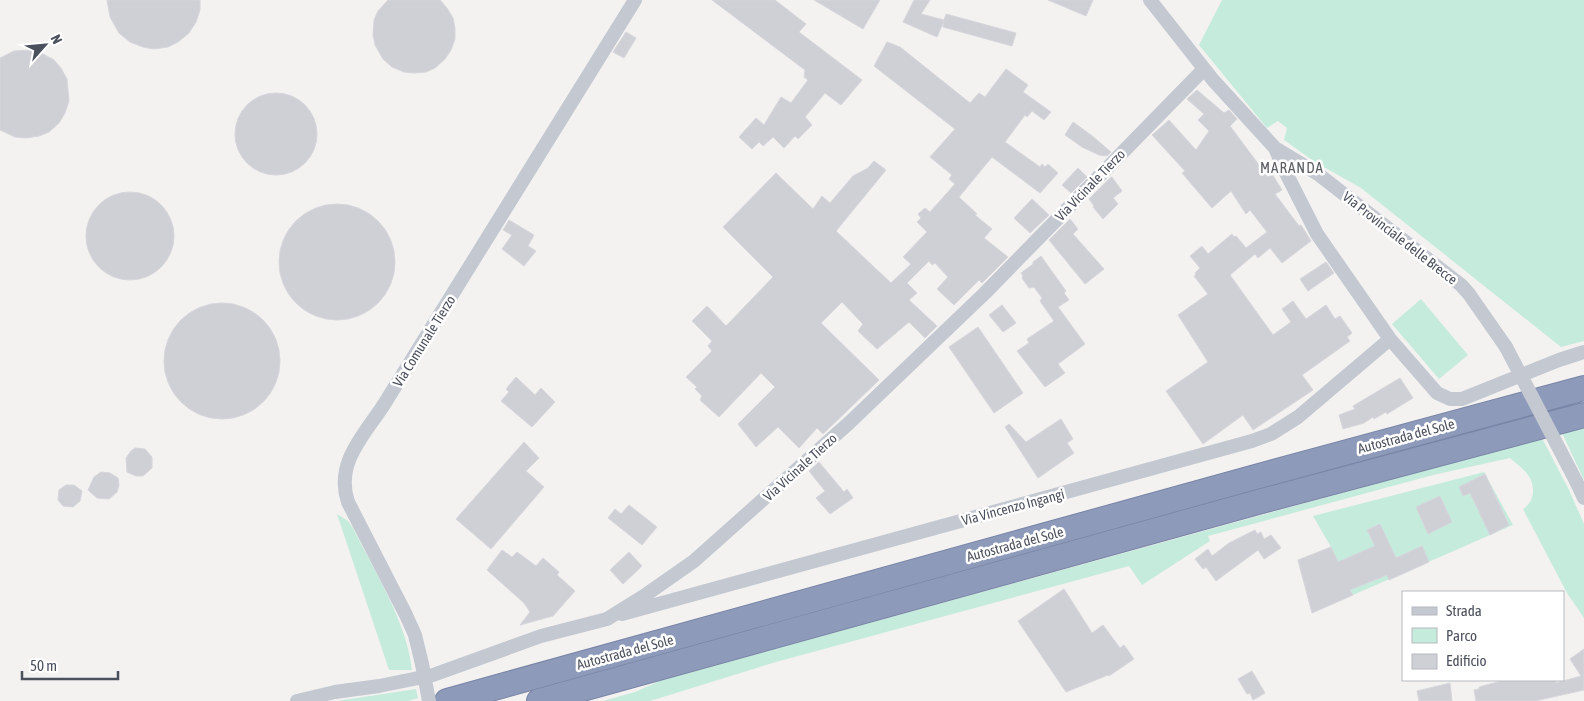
<svg xmlns="http://www.w3.org/2000/svg" width="1584" height="701" viewBox="0 0 1584 701" font-family="'Asap Condensed',sans-serif">
  <style>
    .green { fill: #c5ebdc }
    .building { fill: #cfcfd6; stroke: #d6d6dc }
    .lines { fill: none; stroke-linecap: round; stroke-linejoin: round }
    .highway-casing { stroke: #7985a6; stroke-width: 26 }
    .street { stroke: #c3c8d1; stroke-width: 14 }
    .highway { stroke: #8e9aba; stroke-width: 24 }
    .street-bridge { stroke: #c3c8d1; stroke-width: 14 }
    .labels { text-anchor: middle; dominant-baseline: central; stroke-width: 5; stroke-linejoin: round; paint-order: stroke }
    .street-label { font-size: 14px; fill: #4b505d; stroke: #fff }
    .neighbourhood-label { font-size: 15px; letter-spacing: 1px; fill: #5e6065; stroke: #fff }
  </style>
  <rect width="100%" height="100%" fill="#f3f2f1"/>
  <!-- green -->
  <path class="green" d="M1222 0H1584V341L1561 347 1361 188 1315 162 1284 140 1287 128 1278 121 1267 128 1199 45Z
    M1421 299 1468 355 1439 379 1392 324Z
    M1584 427V480L1562 433Z
    M1542 438 1569 490 1584 524V618L1567 593 1523 509C1529 505 1532 500 1533 493 1534 475 1522 469 1510 458L1433 475 1208 536 1210 541 1142 585 1129 566 776 662 650 701H603L635 692 662 680Z
    M1484 472 1513 525 1353 595 1331 547 1313 516Z
    M337 514 348 521 353 528C374 571 407 622 412 670H389Z
    M416 689 418 698 408 701H337Z"/>
  <!-- building -->
  <path class="building" d="M107 0H200V10L196 22 189 33 178 42 168 47 154 49 143 47 130 42 119 33 110 17Z
    M388 0H440L447 8 453 18 455 28V39L451 50 445 59 435 68 426 72 414 73 404 72 392 67 383 59 375 45 373 35 374 20 378 11Z
    M712 0H775L806 24 799 32 862 80 841 105 825 93 805 117 812 125 798 139 795 136 784 148 773 137 763 146 759 142 752 149 739 137 756 118 764 125 781 97 791 103 808 80 804 77 805 70Z
    M814 0H880L863 29Z
    M914 0H930L921 14 944 20 946 14 1016 33 1012 46 943 27 944 21 937 37 903 22Z
    M1048 0H1093L1086 16Z
    M626 32 636 38 624 58 613 52Z
    M887 42 900 47 970 103 979 93 985 97 1006 69 1028 85 1023 92 1051 112 1044 120 1032 111 1027 117 1025 115 1005 142 1040 167 1042 164 1045 167 1048 164 1058 173 1040 193 992 157 959 197 977 214 975 215 992 229 984 238 1008 257 982 283 979 280 954 305 937 289 948 277 935 263 932 265 929 261 907 283 917 293 909 300 937 326 925 338 909 322 877 349 858 331 863 324 842 302 821 323 879 380 823 434 817 428 799 448 778 427 756 447 738 424 775 387 761 373 719 417 700 400 702 396 695 389 697 387 686 377 712 351 708 346 712 341 692 321 707 306 726 326 773 277 723 227 776 173 813 209 822 196 830 203 853 176 868 168 874 161 886 170 836 231 891 283 911 264 903 257 927 232 917 222 921 218 918 214 925 208 930 212 955 184 949 179 952 175 930 157 955 129 874 66Z
    M30 50 43 54 54 60 61 68 67 79 69 101 65 113 59 123 49 132 39 136 26 138 15 137 0 130V58L14 51Z
    M1197 90 1224 113 1229 110 1237 119 1230 126 1268 177 1272 174 1282 190 1275 194 1299 226 1301 225 1311 241 1282 263 1270 248 1258 258 1255 254 1230 275 1273 335 1291 322 1282 309 1293 301 1306 319 1326 305 1335 319 1340 316 1352 333 1347 337 1350 341 1302 375 1313 390 1253 430 1243 415 1203 444 1166 391 1208 362 1178 315 1208 294 1194 276 1196 275 1195 273 1200 268 1190 256 1202 246 1208 254 1232 234 1234 237 1236 236 1246 248 1267 232 1250 210 1246 214 1231 191 1212 208 1182 173 1185 171 1152 135 1169 120 1196 150 1209 131 1198 120 1204 114 1187 99Z
    M235 134a41 41 0 1 1 82 0a41 41 0 1 1-82 0Z
    M1073 122 1091 135 1111 152 1107 156 1099 155 1082 147 1065 135Z
    M1078 168 1087 177 1071 193 1062 185Z
    M1112 177 1122 191 1113 198 1118 204 1103 219 1093 207 1094 206 1089 199 1110 178Z
    M86 236a44 44 0 1 1 88 0a44 44 0 1 1-88 0Z
    M1032 199 1049 215 1030 233 1014 218Z
    M279 262a58 58 0 1 1 116 0a58 58 0 1 1-116 0Z
    M1070 219 1078 229 1073 234 1104 269 1085 284 1049 240Z
    M509 220 534 235 528 246 536 251 524 266 502 249 512 235 503 230Z
    M1041 256 1066 291 1064 293 1069 300 1058 307 1085 344 1058 364 1065 373 1045 387 1017 351 1029 343 1027 339 1054 321 1040 301 1042 298 1034 287 1029 288 1022 278 1023 276 1021 273 1033 264V262Z
    M1326 262 1334 273 1308 291 1300 279Z
    M164 361a58 58 0 1 1 116 0a58 58 0 1 1-116 0Z
    M1002 305 1016 323 1003 332 989 315Z
    M978 327 1023 393 994 413 949 347Z
    M516 377 535 395 541 388 555 402 532 427 501 401 509 392 506 389Z
    M1400 378 1413 398 1387 414 1386 412 1374 419 1373 417 1364 423 1343 429 1339 415 1355 409 1353 406Z
    M1061 419 1073 439 1067 443 1074 453 1038 478 1005 427 1009 424 1026 442Z
    M524 442 539 458 526 471 544 487 491 549 456 519Z
    M135 448 145 449 152 457V468L143 476H136L127 472 126 458 131 451Z
    M819 462 844 492 847 489 853 498 830 514 816 498 825 491 809 471Z
    M101 472 110 473 118 478 119 485 117 492 109 499 97 498 88 490 94 477Z
    M1485 474 1509 525 1490 535 1470 493 1463 496 1459 487Z
    M66 485H74L82 491 80 501 73 507 63 506 58 500 59 490Z
    M1440 496 1452 522 1428 534 1416 507Z
    M629 505 657 527 642 545 608 518 615 509 621 514Z
    M1380 524 1396 558 1422 546 1429 562 1389 580 1387 575 1350 590 1353 595 1312 613 1298 560 1331 547 1338 562 1375 546 1367 530Z
    M1255 530 1257 534 1261 532 1264 539 1271 535 1281 548 1264 559 1258 550 1216 581 1206 567 1203 569 1195 559 1208 549 1212 556 1229 543Z
    M502 550 512 557 517 552 536 566 543 558 559 572 557 575 575 591 553 616 520 625 530 612 524 603 487 570Z
    M629 552 642 566 623 584 610 570Z
    M1064 589 1092 633 1103 625 1120 648 1124 645 1134 659 1109 676 1108 675 1066 692 1018 621Z
    M1584 649V690L1535 701H1476L1474 690 1479 689V687L1505 680H1556V683L1581 676 1570 659Z
    M1252 671 1265 693 1253 700 1250 693 1247 694 1238 679Z
    M1450 683 1452 701H1419L1417 691Z"/>
  <g class="lines">
    <!-- highway casing -->
    <g class="highway-casing">
      <path id="highway" d="M447 701 1259 476 1584 388
        M539 701 1258 502 1584 415"/>
    </g>
    <!-- street -->
    <path class="street" d="M1150 0 1213 80 1275 148 1318 174 1461 285 1469 294 1506 347
      M1275 148 1285 171 1317 234 1390 339 1437 393 1450 399H1462L1559 360 1584 352
      M1576 481 1584 498
      M622 614 1252 441 1271 434 1298 417 1390 339
      M422 664 415 635 406 615 348 502C335 464 363 436 383 406L635 0
      M297 701 335 692 379 686 433 675 541 636 607 619 644 596 694 561 849 423 985 293 1204 69"/>
    <!-- highway -->
    <use href="#highway" class="highway"/>
    <!-- street-bridge -->
    <path class="street-bridge" d="M1506 347 1576 481
      M422 664 429 701"/>
  </g>
  <g class="labels">
    <!-- street labels -->
    <g class="street-label">
      <text transform="translate(1090 185) rotate(-46)">Via Vicinale Tierzo</text>
      <text transform="translate(1400 238) rotate(38)">Via Provinciale delle Brecce</text>
      <text transform="translate(424 341) rotate(-58)">Via Comunale Tierzo</text>
      <text transform="translate(1406 436) rotate(-15)">Autostrada del Sole</text>
      <text transform="translate(800 467) rotate(-42)">Via Vicinale Tierzo</text>
      <text transform="translate(1013 507) rotate(-15)">Via Vincenzo Ingangi</text>
      <text transform="translate(1015 544) rotate(-15)">Autostrada del Sole</text>
      <text transform="translate(625 652) rotate(-15)">Autostrada del Sole</text>
    </g>
    <!-- neighbourhood labels -->
    <g class="neighbourhood-label">
      <text x="1292" y="167">MARANDA</text>
    </g>
  </g>
  <!-- legend -->
  <rect x="1402" y="591" width="162" height="90" fill="#ffffff" stroke="#b7b9be"/>
  <rect x="1412" y="607" width="25" height="8" fill="#c3c8d1" stroke="#b7b9be"/>
  <text x="1446" y="616" font-size="15" fill="#4b505d">Strada</text>
  <rect x="1412" y="628" width="25" height="15" fill="#c5ebdc" stroke="#b7b9be"/>
  <text x="1446" y="641" font-size="15" fill="#4b505d">Parco</text>
  <rect x="1412" y="654" width="25" height="15" fill="#cfcfd6" stroke="#b7b9be"/>
  <text x="1446" y="666" font-size="15" fill="#4b505d">Edificio</text>
  <!-- north arrow -->
  <g transform="translate(45 45) rotate(63)" stroke="#ffffff" stroke-width="4" paint-order="stroke">
  <path d="M0-4L9 19L0 12L-9 19Z" fill="#4b505d"/>
  <text y="-8" font-size="14" font-weight="bold" text-anchor="middle" fill="#4b505d">N</text>
  </g>
  <!-- scale -->
  <path d="M22 671v8h96v-8" fill="none" stroke="#4b505d" stroke-width="2.5"/>
  <text x="30" y="671" font-size="15" fill="#4b505d" stroke="#ffffff" stroke-width="4" paint-order="stroke">50 m</text>
</svg>
